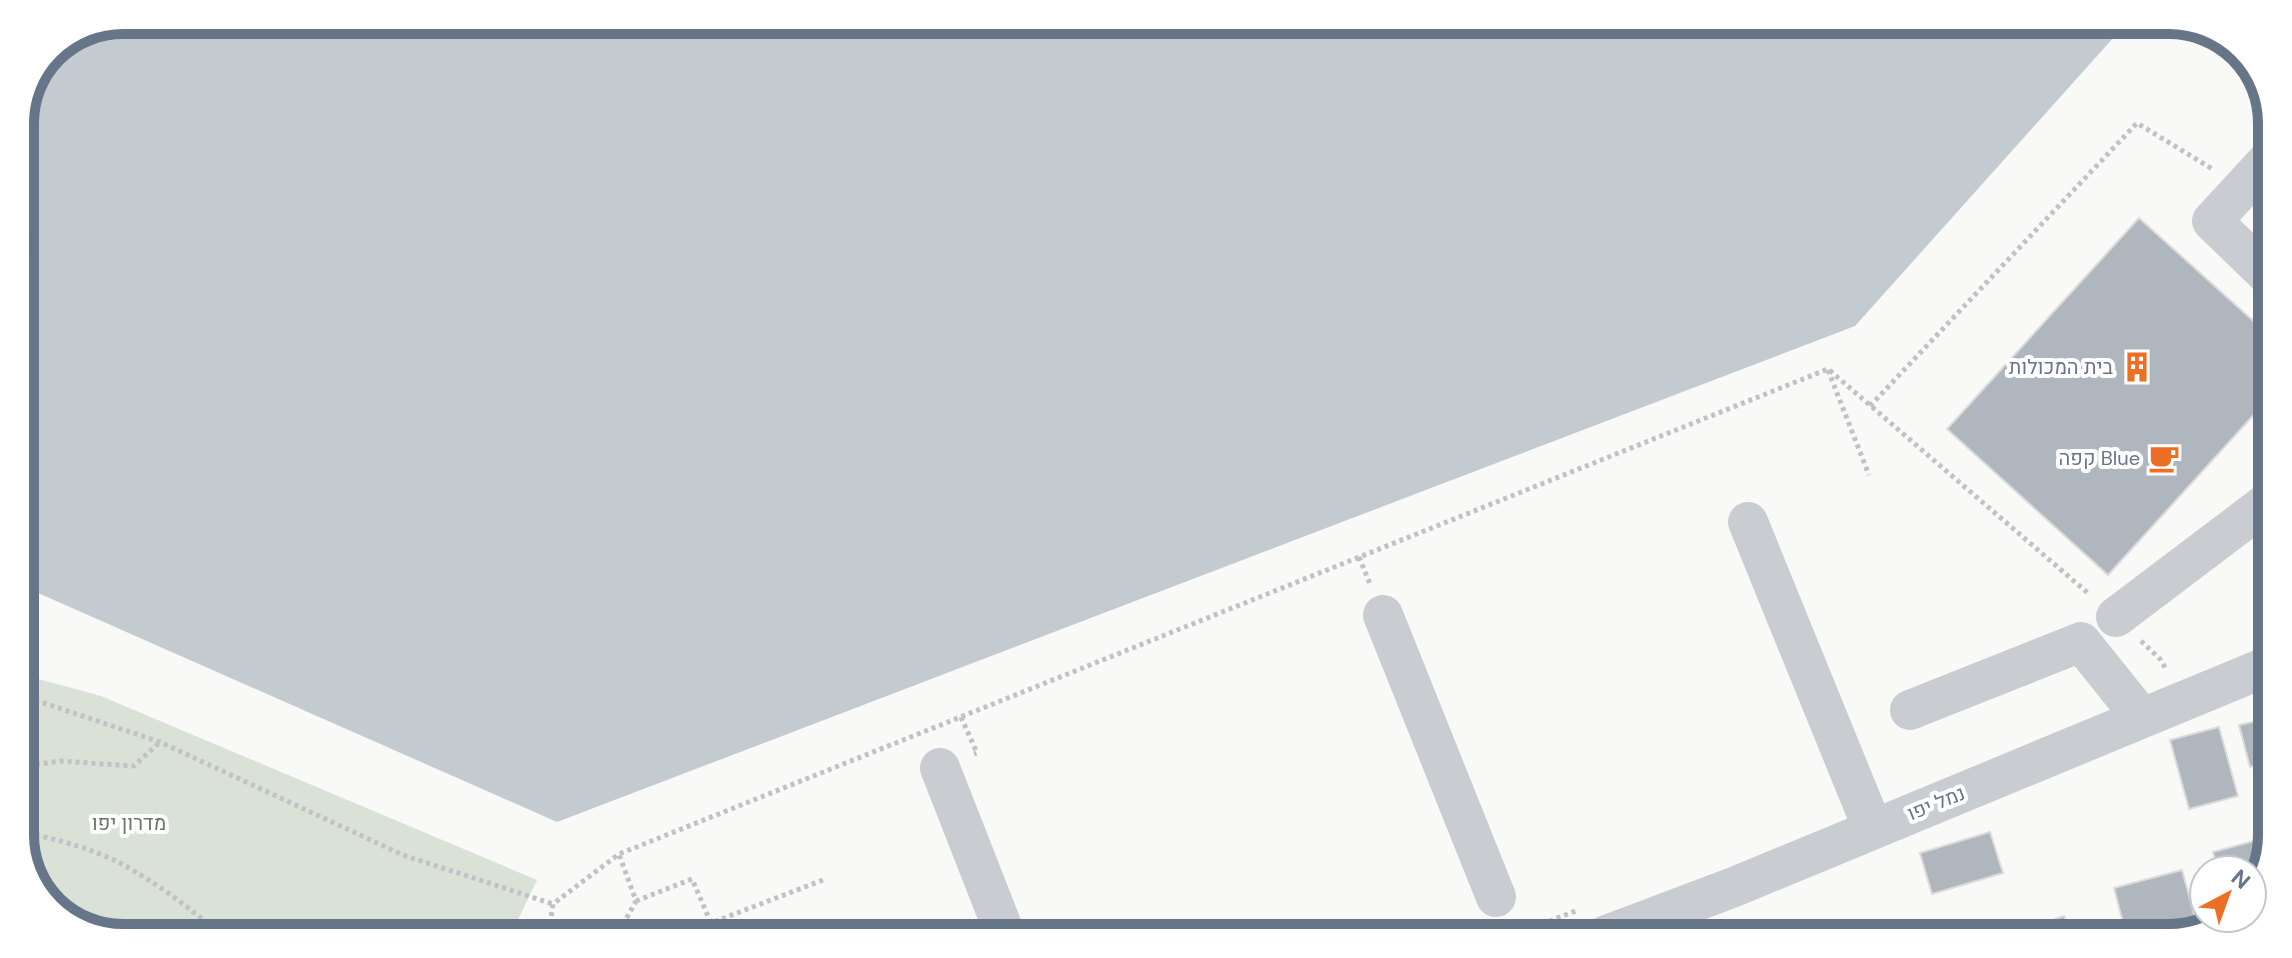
<svg xmlns="http://www.w3.org/2000/svg" width="2292" height="958" viewBox="0 0 2292 958" font-family="'DM Sans',Heebo,sans-serif">
  <style>
    .green { fill: #dae1d7 }
    .water { fill: #c3cbd1 }
    .building { fill: #b0b6be; stroke: #dbdbd9; stroke-width: 2 }
    .lines { fill: none; stroke-linecap: round; stroke-linejoin: round }
    .path { stroke: #c0c2c5; stroke-width: 5; stroke-dasharray: 4 4; stroke-linecap: butt }
    .minor { stroke: #c9ccd0; stroke-width: 40 }
    .labels { text-anchor: middle; dominant-baseline: central; stroke-width: 8; stroke-linejoin: round; paint-order: stroke }
    .poi-label { font-size: 20px; fill: #677589; stroke: #fff; text-anchor: end }
    .street-label { font-size: 20px; fill: #677589; stroke: #fff }
    .park-label { font-size: 20px; fill: #647a62; stroke: #fff }
    .rim { fill: none; stroke: #677589; stroke-width: 10 }
  </style>
  <rect width="100%" height="100%" fill="#f9f9f7"/>
  <!-- green -->
  <path class="green" d="M20 674 101 696 537 880 512 932 84 930 41 897 20 842Z"/>
  <!-- water -->
  <path class="water" d="M123 20 2123 27 1855 326 557 822 20 585V117L50 50Z"/>
  <!-- building -->
  <path class="building" d="M2139 218 2270 336 2269 398 2108 575 1947 429Z
    M2266 719 2265 764 2250 767 2239 725Z
    M2219 727 2238 796 2189 809 2170 740Z
    M2265 806V836L2257 808Z
    M1990 832 2003 873 1932 894 1920 853Z
    M2254 841 2264 875 2252 889V870H2218L2213 852Z
    M2182 870 2198 929 2169 938H2127L2114 888Z
    M2064 916 2072 938 2004 937Z"/>
  <g class="lines">
    <!-- path -->
    <path class="path" d="M1828 370 1869 475
      M1870 406 2137 123 2214 170
      M1359 557 1370 584
      M2141 641 2160 659 2166 669
      M20 695 160 742 403 855 553 904
      M961 717 977 753 974 754
      M20 767 60 761 134 766 160 742
      M20 832C53 838 91 848 120 863 152 880 189 907 216 931
      M636 901 692 879 711 923 823 880
      M549 932 553 904 619 854 1828 369 2089 594
      M619 932 636 901 619 854
      M1512 936 1578 910"/>
    <!-- minor -->
    <path class="minor" d="M2270 277 2212 221 2271 157
      M1748 522 1873 829
      M1383 615 1496 897
      M2116 617 2268 502
      M1910 710 2081 642 2142 718
      M940 768 1005 934
      M1604 936 1734 887 2266 667"/>
  </g>
  <!-- icons -->
  <defs>
    <g id="building-bare" transform="scale(2.4)"><path d="M-4-6H4V6H1V3H-1V6H-4ZM-2.5-4.3h1.7v1.8h-1.7ZM.8-4.3h1.7v1.8H.8ZM-2.5-1h1.7V.8h-1.7ZM.8-1h1.7V.8H.8Z" fill="#eb6f25" stroke="#fff" stroke-width="2.5" paint-order="stroke"/></g>
    <g id="cafe-bare" transform="scale(2.4)"><path d="M-5.5-4.5H6V0H3Q3 3.5 0 3.5H-2.5Q-5.5 3.5-5.5 0ZM3-3.2v2h1.7v-2ZM-6 4.5H4V6H-6Z" fill="#eb6f25" stroke="#fff" stroke-width="2.5" paint-order="stroke"/></g>
  </defs>
  <g fill-rule="evenodd">
    <use href="#building-bare" x="2137" y="367"/>
    <use href="#cafe-bare" x="2164" y="458"/>
  </g>
  <g class="labels">
    <!-- poi labels -->
    <g class="poi-label">
      <text x="2113" y="367">בית המכולות</text>
      <text x="2140" y="458">קפה Blue</text>
    </g>
    <!-- street labels -->
    <g class="street-label">
      <text transform="translate(1936 803) rotate(-22)">נמל יפו</text>
    </g>
    <!-- park labels -->
    <g class="park-label">
      <text x="129" y="823">מדרון יפו</text>
    </g>
  </g>
  <!-- crop -->
  <path d="M0 0H2292V958H0ZM123 34H2169A89 89 0 0 1 2258 123V835A89 89 0 0 1 2169 924H123A89 89 0 0 1 34 835V123A89 89 0 0 1 123 34Z" fill="#fff" fill-rule="evenodd"/>
  <path class="rim" d="M123 34H2169A89 89 0 0 1 2258 123V835A89 89 0 0 1 2169 924H123A89 89 0 0 1 34 835V123A89 89 0 0 1 123 34Z"/>
  <!-- north arrow -->
  <g transform="translate(2228 894) rotate(41)"><circle r="38" fill="#ffffff" stroke="#c2c8d0" stroke-width="2"/>
  <path d="M0-6L14 30L0 20L-14 30Z" fill="#eb6f25"/>
  <text y="-12" font-size="22" font-weight="bold" text-anchor="middle" fill="#677589">N</text>
  </g>
</svg>
